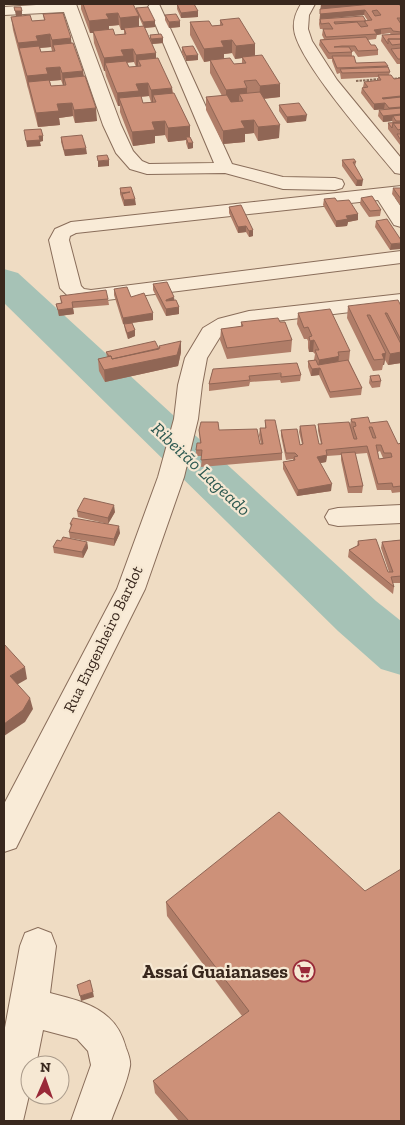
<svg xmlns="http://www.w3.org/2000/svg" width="405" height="1125" viewBox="0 0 405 1125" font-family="'Zilla Slab',serif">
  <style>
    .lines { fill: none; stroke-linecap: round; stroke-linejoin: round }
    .river { fill: #a6c2b6; fill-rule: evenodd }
    .minor-casing { stroke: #896d5a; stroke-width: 2 }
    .path { stroke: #896d5a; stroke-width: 2; stroke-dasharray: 2.5 1; stroke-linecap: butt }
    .minor { fill: #f9ebd7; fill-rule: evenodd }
    .wall { fill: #b07d68; fill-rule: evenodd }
    .shaded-wall { fill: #906655 }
    .building { fill: #cd9179; stroke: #906655; fill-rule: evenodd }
    .labels { text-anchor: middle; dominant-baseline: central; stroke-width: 4.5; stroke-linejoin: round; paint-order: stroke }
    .street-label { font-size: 16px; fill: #39281e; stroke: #f6e8d3 }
    .water-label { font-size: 18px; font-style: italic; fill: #2d5951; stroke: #f6e8d3 }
    .near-poi-label { font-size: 19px; font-weight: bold; fill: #39281e; stroke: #f6e8d3; text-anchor: end }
  </style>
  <rect width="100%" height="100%" fill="#efdcc3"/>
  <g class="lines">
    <!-- river -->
    <path class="river" d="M4 269 18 273 376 601 401 621V675L381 669 338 631 4 303Z"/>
    <!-- minor casing -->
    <g class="minor-casing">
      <path id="minor" d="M52 4H76L121 125 133 151 142 161 149 164 214 163 148 7 150 4H159L232 164 283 177 335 178 342 180 344 184 342 188 335 190 283 189 225 173 147 174 130 169 116 153 103 125 64 12 4 15V7Z
        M301 4H315L309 15 308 29 312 41 337 80 401 158V174L395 173C373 146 296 59 294 29 293 20 296 12 301 4Z
        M401 186V198H395L401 207V227L394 225 378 200 76 233 70 236 69 240 81 286 84 289 91 290 401 251V263L91 302 70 298 60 288 49 240 55 229 71 222Z
        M401 294V306L250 324 234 329 220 337 207 358 202 385 198 419 184 477 145 589 16 848 4 852V804L117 589 158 477 174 419 178 385 185 358 203 328 218 319 249 311Z
        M401 505V523L338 526 329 524 325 517 329 510 338 508Z
        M38 928 51 933 56 946 50 993C85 1002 116 1009 126 1048 128 1053 131 1061 130 1066 127 1084 117 1104 111 1121H71L91 1065 88 1051 77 1039 43 1030 36 1065H30V1091L23 1121H4V1033L20 946 25 933Z"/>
    </g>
    <!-- path -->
    <path class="path" d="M391 79 401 78
      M356 81 380 79"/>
    <!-- minor -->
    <use href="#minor" class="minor"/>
  </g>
  <!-- wall -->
  <path class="wall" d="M81 4H133L137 12 136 8 155 21V27L144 28 150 40V35L163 38V43L152 44 156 58 172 88 173 93 190 126V137L193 143V148L188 149 186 143V140L168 142 165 135 155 136V143L133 146 120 112V106H118L106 76 105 71H104L94 43 93 33H90L81 9ZM139 17 143 26 139 27ZM119 25 121 30H124V34L115 35 109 29V26ZM134 62 136 67H129L127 63ZM149 96 151 102 143 103 141 97Z
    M177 4 198 11V17L181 18 177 9Z
    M321 4H361V5L372 4H401V23H400L401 24V64H397L381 41 382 35H391L390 33 377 35 376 39 368 40 371 45 378 50V55L358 57 354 51 352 52V56L356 63 388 66 390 72 389 75 394 79H401V147V145H400L388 129V123H393L392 121 383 122 378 116 379 110H385L384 109 374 110 361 93 362 88 363 87 364 82 378 80V77L341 79 340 73 337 74 332 61V59H328L319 45 320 40 324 39 322 35 323 29H329H320L319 24ZM364 15 368 21 332 18Z
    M43 14 72 43 83 71 84 76 97 121 75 123 73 116 59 118 60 125 38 127 13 30 11 17 32 21 44 20ZM51 47 52 51 41 52 40 48ZM61 80 63 85 51 86 50 81Z
    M165 15 180 27 169 28 165 20Z
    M220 20 255 44V56L280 97 264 99 279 138 258 141 254 133 245 134V142L223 144 206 110V97L222 96 210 73V61L204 62 190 35V22L212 26 220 25ZM232 53 235 59 242 58V63L234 64 224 58V54Z
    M182 47 198 60 186 61 182 53Z
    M279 105 306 121 287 123 279 111Z
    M61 137 87 154 65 156 61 142Z
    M342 160 356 162 355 166 362 186H356L342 166Z
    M120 188 136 205 124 206 120 194Z
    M393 188H401V206L392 194Z
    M361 198 381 210 380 216 369 217 360 204Z
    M324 199 337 201 358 214V220L348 222 347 226 336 227 323 205Z
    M241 205 253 236 249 237 246 232 238 233 229 213V207Z
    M376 221 401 240 390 250 375 227Z
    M153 284 174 300 179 307V314L166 316 153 290Z
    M114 289 131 297 153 320 132 323 135 330V336L128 339 125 330 124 324H123L114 295Z
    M60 296 108 299 109 305 73 308 74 314 59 316 56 304 61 303Z
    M348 306H401V363L388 365 385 360 384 365H383L382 370 373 371 347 318Z
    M298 313 350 351 349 361 362 388 361 395 330 398 319 375 311 376 308 367V361L314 360 315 354 313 352H309L308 348V341L307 339H304L297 324Z
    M241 322H280L292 340 291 352 227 359 220 340 221 329 241 327Z
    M159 346 181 352 178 366 105 382 99 371 98 359 107 357 106 352 159 348Z
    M213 369 301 375 300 381 281 383 280 380 250 382 249 386 209 391V384Z
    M370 376 381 381 380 387 372 388 369 383Z
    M351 419 370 423 398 444 401 443V492L392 493 391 490H377L367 453 355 454 363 486 362 493H348L341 460V455L327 456 326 462 320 463 331 491 297 496 283 469V462L293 460V459L286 460 281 436V430L300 445 302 444 299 432 300 426 319 444H321L318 431V424L350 425ZM380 451 383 458 379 459 378 452Z
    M265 420 282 453V460L201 467 202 456H196V450L200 443 199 430H219L261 444 259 435 260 428H265Z
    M77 511 115 512 108 524 120 533 114 546 70 538 69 532 71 527 70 524H108L78 517Z
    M401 540V583H393L394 587 393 594 348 557 349 550 357 546 358 541 388 572H389L381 548 382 542Z
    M87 542 88 548 83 558 54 553 53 547Z
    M166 902 401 1121H179L155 1093 153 1081 242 1016 167 916Z"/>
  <!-- shaded-wall -->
  <path class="shaded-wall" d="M334 4H361V10H365L364 15 320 19 321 5Z
    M15 11H22V16H16Z
    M198 11V17L181 18V13Z
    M118 13 119 25 109 26V32L93 31V33H90L89 21 106 14Z
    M139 16V29L124 28V30H121L120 18Z
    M155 21V27L144 28 143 22Z
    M180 21V27L169 28V22Z
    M381 29V34L377 35 374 30Z
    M50 34 51 47 39 48H19L20 56 18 43 36 36Z
    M71 38 72 51 53 45V53L52 40Z
    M163 38V43L152 44 151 39Z
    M232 40V53L224 54V60H210V61L204 62V49L221 41Z
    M255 44V57H242V58L235 59 236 46Z
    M133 49 134 62 105 63V71H104V58L121 50Z
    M156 53V66H141L138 60V68H136V55Z
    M198 55V60L186 61V56Z
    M60 67 61 80 48 81 28 82V89L27 76 46 68Z
    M83 71 84 84 64 78V86H63L62 73Z
    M148 83 149 96 119 98 120 106H118L117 93 136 84Z
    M280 84V97L259 99 260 86Z
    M172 88 173 101 153 95V103H152L151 90Z
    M247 88V101L239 94V102L226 103V90Z
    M401 96V101L382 103V98Z
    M72 103 73 116 59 118 60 125 38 127 36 113 57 104Z
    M385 103 384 109 374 110V104Z
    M401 107V112L388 113 389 108Z
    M96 108 97 121 75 123 74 110Z
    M401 114V120L393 116 392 121 383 122V116Z
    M307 115 306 121 287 123V117Z
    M254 120V133L245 134V142L223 144V131L241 121Z
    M165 121V135L155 136V143L133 146 132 132 152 122Z
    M280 125 279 138 258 141V127Z
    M190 126V140L186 137V140L168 142V128Z
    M39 136H43V141L40 142 41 146 27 147 26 141Z
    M188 143H193V148L188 149Z
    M86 148 87 154 65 156 64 150Z
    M109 160V166L98 167V161Z
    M357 180H363L362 186H356Z
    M135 199 136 205 124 206V200Z
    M358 214V220L348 222 347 226 336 227V221L346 216Z
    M246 226V232L238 233V227Z
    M253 230V236L249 237V231Z
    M401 243V249L390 250 391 244Z
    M174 297 175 304 166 306V300Z
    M179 307V314L166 316V309Z
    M73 308 74 314 59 316 58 310Z
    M153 313V320L123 324V318Z
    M135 330V336L128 339 127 333Z
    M314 340 313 352H309L310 341Z
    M181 341V352L178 366 105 382 104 370Z
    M401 352V363L388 365 390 354Z
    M386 353 384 365H383L384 359 382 354Z
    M339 356 338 367 320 368 319 375 311 376 312 369H318L319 360Z
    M327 455 326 462 316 464 317 457Z
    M332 484 331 491 297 496 298 490Z
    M114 505 115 512 108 524V518Z
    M119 526 120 533 114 546V539Z
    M87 542 88 548 83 558 82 552Z
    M25 667 27 679 13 687 10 676Z
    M30 698 33 709 25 722 4 736V724Z
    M93 992 94 997 81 1001 80 996Z"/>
  <!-- building -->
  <path class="building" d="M83 4H133L139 16 120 18 118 13 106 14 109 19 89 21Z
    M177 4H194L198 11 181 13Z
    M321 4H334L321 5Z
    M372 4H398L399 5H401V18H397L401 24V32L393 31 391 28 381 29 374 30 377 34 326 37 323 29H333L329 23 321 24 320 19 363 16 366 21 334 22 335 24 357 22 361 27 368 26 364 21 372 20 365 10 320 14V9ZM377 10 381 15 375 16 372 11Z
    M14 7H21L22 11H15Z
    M148 7 155 21 143 22 136 8Z
    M63 13 71 38 52 40 50 34 36 36 38 41 18 43 11 17 30 15 32 21 45 20 43 14Z
    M176 14 180 21 169 22 165 15Z
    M239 18 255 44 236 46 232 40 221 41 224 47 204 49 190 22 209 21 212 26 223 25 220 20Z
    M144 26 156 53 136 55 133 49 121 50 124 56 104 58 93 31 113 29 115 35 126 34 124 28Z
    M161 34 163 38 151 39 150 35Z
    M401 34V39H388V44L382 35Z
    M366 37 371 45H375L378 50 358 51 355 46H342L334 47H349L352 52 329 53 320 40Z
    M388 39H401V44L392 45Z
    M73 43 83 71 62 73 60 67 46 68 48 74 27 76 19 48 39 46 41 52 55 51 53 45Z
    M193 46 198 55 186 56 182 47Z
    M401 48V59H398L391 49Z
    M262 55 280 84 260 86 256 80 244 81 247 88 226 90 210 60 230 58 234 64 246 63 242 57Z
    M332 56H354L356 63 385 62 388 66 337 68Z
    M158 58 172 88 151 90 148 83 136 84 139 91 117 93 105 63 126 61 129 67 141 66 138 60Z
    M388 67 390 72 342 73 340 69Z
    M378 75H391L394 79 401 78V96L382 98 383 99 401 97V107L389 108 385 103 374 104 362 88 368 87 364 82 381 80Z
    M85 76 96 108 74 110 72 103 57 104 59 111 36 113 28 82 49 80 51 86 66 85 64 78Z
    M260 92 280 125 258 127 254 120 241 121 245 128 223 131 206 97 227 95 231 102 243 101 239 94Z
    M174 93 190 126 168 128 165 121 152 122 155 130 132 132 119 98 141 96 143 103 156 102 153 95Z
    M299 103 307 115 287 117 279 105Z
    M401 108V114L383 116 379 110Z
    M401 115V121H396L393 116Z
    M401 122V123H393L392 128 388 123Z
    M393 123H401V129L398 130Z
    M41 129 43 136H39L40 140 26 141 24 130Z
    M397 134H401V139H400Z
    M82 135 86 148 64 150 61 137Z
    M186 137H190L193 143H188Z
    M107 155 109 160 98 161 97 156Z
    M354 159 356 162H353L363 180H357L342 160Z
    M131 187 135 199 124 200 122 194 130 192 121 193 120 188Z
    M393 188H401V199Z
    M372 196 381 210 370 211 361 198Z
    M335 198 337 201 349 200 358 214 346 216 348 219 336 221 324 199Z
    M241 205 253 230 249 231 246 226 238 227 229 207Z
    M387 219 401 240V243L391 244 376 221Z
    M167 282 174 297 166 300V301L176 300 179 307 166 309 153 284Z
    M127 287 131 297 144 293 153 313 123 318 114 289Z
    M106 290 108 299 72 302 73 308 58 310 56 304 62 303 60 296Z
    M398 300 401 306V340L387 313H385L401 344V352L390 354 370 315H367L386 353 382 354 384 359 374 360 348 306Z
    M330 309 350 351 338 352 339 356 336 357 319 360 315 350H319L314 340 310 341 309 337 312 336 308 327 304 328 298 313Z
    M278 318 280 322H285L292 340 227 348 221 329 243 326 241 322Z
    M132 323 135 330 127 333 124 324Z
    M155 341 159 349 112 359 111 356H109L106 352Z
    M181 341 177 355 104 370 98 359 111 356 112 359 160 348 159 346Z
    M316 360 318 365 348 360 362 388 330 392 320 368 312 369 308 361Z
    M297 363 301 375 281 377V373L249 376 250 380 209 384 213 369Z
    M379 375 381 381 372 382 370 376Z
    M368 417 370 423 387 421 398 444 401 443V486L393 487 392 483 378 484 367 446 326 450 327 455 317 457 332 484 298 490 283 462 295 460 294 457 298 456 295 453H286L281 430 297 429 300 445 303 444 300 426 315 425 319 444H322L318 424 349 422 354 439H357L353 427 356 426 355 422H352L351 419ZM369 427H372L376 438H373ZM376 445H381L384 453H391L392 457 379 459Z
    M265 420H275L282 453 201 460 202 450H196L197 443H201L199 430 201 422H218L219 430 257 429 260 444H263L260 428H266Z
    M355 452 363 486 349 487 341 453Z
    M84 498 114 505 108 518 77 511Z
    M73 518 119 526 114 539 69 532 72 524H70Z
    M63 537 87 542 82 552 53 547 57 540 61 541Z
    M376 539 388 572H393L382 542 401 540V576L391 577 394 587 349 550 359 545 358 541Z
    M4 644 25 667 10 676 30 698 23 710 4 724Z
    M279 812 365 891 401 869V1121H189L153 1081 249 1011 166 902Z
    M90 980 93 992 80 996 77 985Z"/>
  <!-- icons -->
  <defs>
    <g id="supermarket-ring" transform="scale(1.125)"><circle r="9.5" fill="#f6e8d3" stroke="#992938" stroke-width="1.5"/><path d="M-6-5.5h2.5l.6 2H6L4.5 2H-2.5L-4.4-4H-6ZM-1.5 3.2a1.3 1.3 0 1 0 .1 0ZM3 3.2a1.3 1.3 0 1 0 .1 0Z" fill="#992938"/></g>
  </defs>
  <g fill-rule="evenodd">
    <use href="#supermarket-ring" x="304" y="971"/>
  </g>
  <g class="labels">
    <!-- street labels -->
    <g class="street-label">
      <text transform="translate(103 639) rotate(-64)">Rua Engenheiro Bardot</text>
    </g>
    <!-- water labels -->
    <g class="water-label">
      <text transform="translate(201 469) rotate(43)">Ribeirão Lageado</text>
    </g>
    <!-- near-poi labels -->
    <g class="near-poi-label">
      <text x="288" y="971">Assaí Guaianases</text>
    </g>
  </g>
  <!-- border -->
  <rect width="405" height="1125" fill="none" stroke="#39281e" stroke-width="10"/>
  <!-- north arrow -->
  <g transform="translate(45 1080) rotate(2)"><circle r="24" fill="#f6e8d3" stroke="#aa9b8b"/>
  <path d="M0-4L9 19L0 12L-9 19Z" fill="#992938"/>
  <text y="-8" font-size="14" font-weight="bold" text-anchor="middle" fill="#39281e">N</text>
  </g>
</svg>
